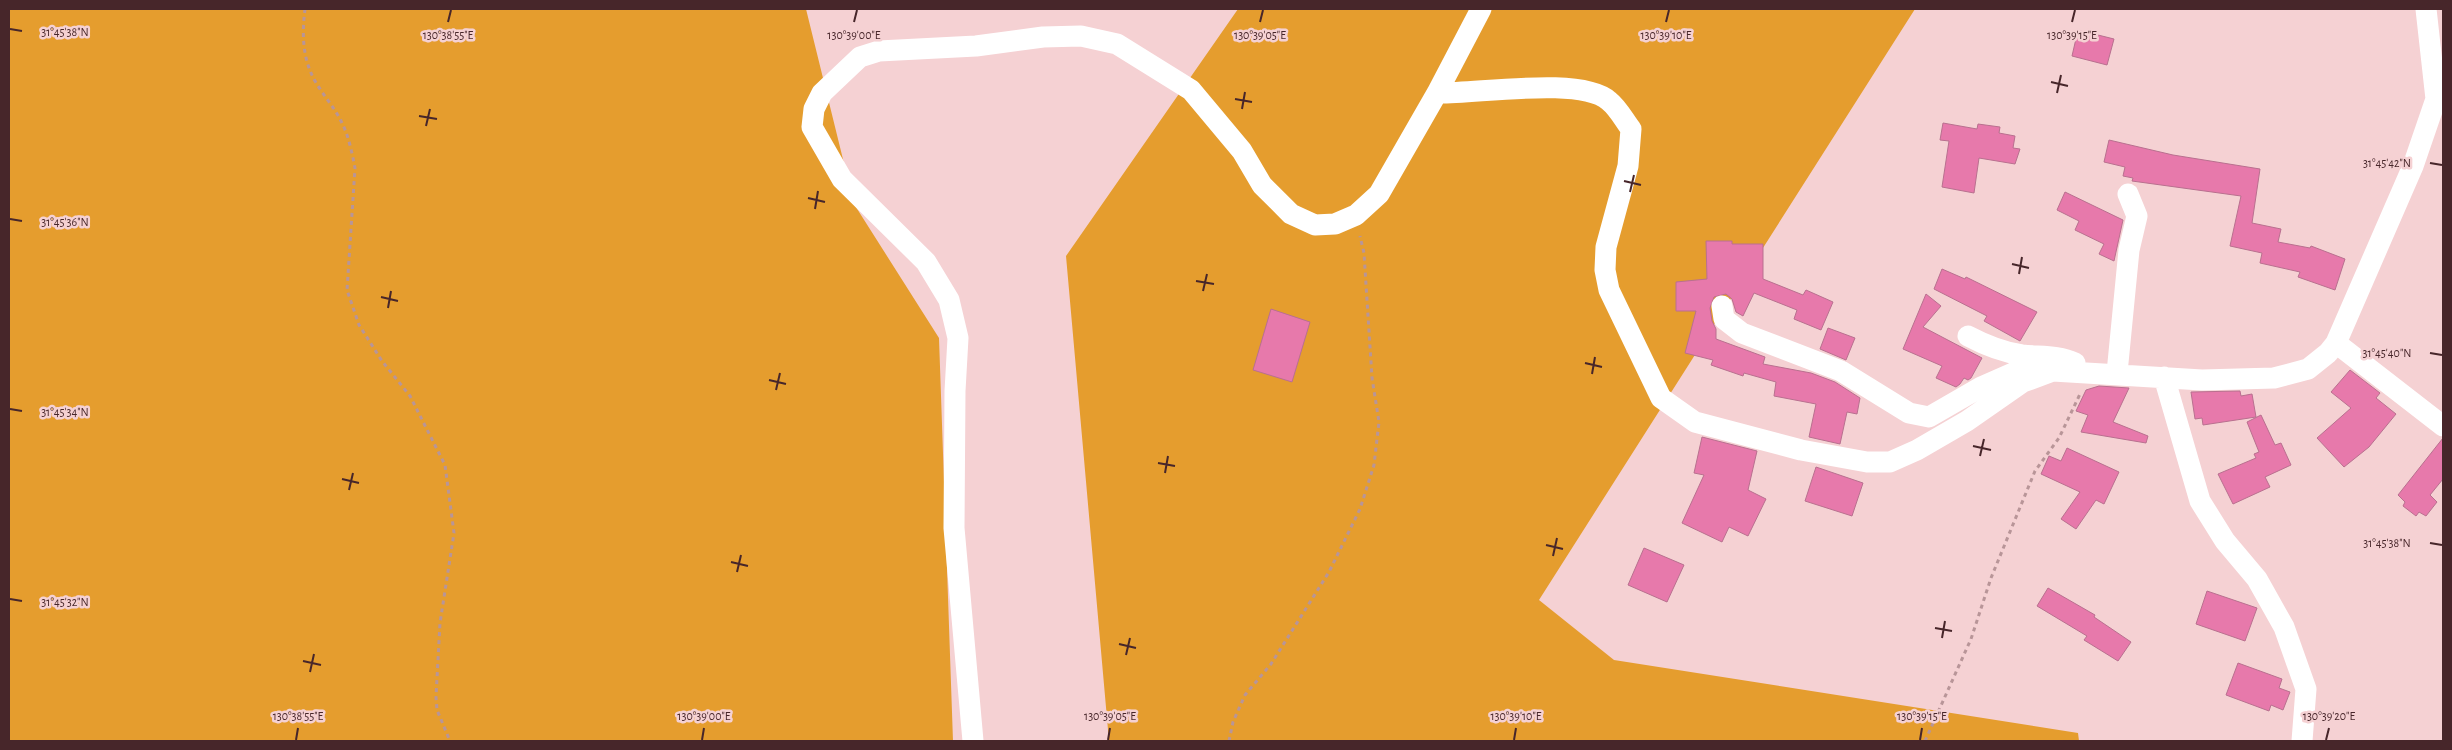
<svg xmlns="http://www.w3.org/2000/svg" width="2452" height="750" viewBox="0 0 2452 750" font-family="'Alegreya Sans',sans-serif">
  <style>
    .forest { fill: #e59d2e }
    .building { fill: #e779ab; stroke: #b9708f }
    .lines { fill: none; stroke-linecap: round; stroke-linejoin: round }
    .path { stroke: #b89598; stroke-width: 3; stroke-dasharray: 4 4; stroke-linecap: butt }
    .minor { stroke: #fff; stroke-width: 21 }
    .ticks { fill: none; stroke: #47262a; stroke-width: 2 }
    .ticks-label { font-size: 12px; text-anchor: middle; fill: #47262a; stroke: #f5d1d3; stroke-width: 5; stroke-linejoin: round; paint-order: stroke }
  </style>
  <rect width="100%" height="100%" fill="#f5d1d3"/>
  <!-- forest -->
  <path class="forest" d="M9 9H806L854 204 939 338 953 741H9Z
    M1238 9H1915L1539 600 1614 660 2078 733 2079 741H1109L1066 256Z"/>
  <!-- building -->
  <path class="building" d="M2078 30 2114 39 2107 65 2072 56Z
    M1943 123 1977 129 1978 124 2000 127 1999 133 2015 136 2013 148 2020 149 2015 164 1979 158 1974 193 1942 187 1949 141 1940 140Z
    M2109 140 2173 155 2260 169 2252 223 2281 229 2278 242 2310 248 2311 246 2345 259 2335 290 2298 277 2300 272 2260 263 2262 253 2230 246 2241 196 2132 181 2133 178 2123 176 2125 167 2104 162Z
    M2065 192 2123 220 2114 261 2099 254 2104 244 2075 230 2079 221 2057 210Z
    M1706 241H1732V244H1763V279L1803 295 1806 290 1833 302 1821 330 1794 319 1797 310 1754 293 1743 316 1736 312 1732 299 1726 294 1714 297 1710 308 1712 321 1716 329V339L1765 357 1763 364 1811 373 1835 382 1860 398 1857 414 1847 412 1840 444 1809 437 1816 404 1774 396 1776 382 1744 373 1743 376 1711 365 1713 360 1685 353 1696 311H1676V282L1707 279Z
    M1942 269 1965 279 1966 277 2037 312 2020 341 1984 321 1987 316 1934 289Z
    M1926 294 1941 306 1923 327 1982 358 1971 378 1968 380 1964 378 1960 384 1956 387 1936 378 1942 366 1903 349Z
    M1271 309 1310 322 1292 382 1253 370Z
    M1828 328 1855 338 1846 360 1820 349Z
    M2350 370 2380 393 2376 398 2396 414 2369 447 2344 467 2317 438 2351 408 2331 392Z
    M2099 386 2129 388 2113 422 2148 436 2146 443 2081 432 2088 415 2076 411 2086 390Z
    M2240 391 2241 396 2252 394 2256 417 2203 425 2202 418 2195 419 2191 392Z
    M2261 415 2275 445 2281 443 2291 465 2265 477 2270 487 2233 504 2218 474 2256 458 2254 454 2259 452 2247 422Z
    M1702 437 1757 451 1748 490 1766 499 1748 536 1729 527 1722 542 1682 523 1704 475 1694 473Z
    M2443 438V479L2430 495 2437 502 2426 516 2419 512 2416 516 2403 506 2405 502 2398 495Z
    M2067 448 2119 472 2104 504 2096 500 2076 529 2061 519 2080 492 2041 474 2049 456 2061 461Z
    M1816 467 1863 483 1852 516 1805 501Z
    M1644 548 1684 565 1667 602 1628 585Z
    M2048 588 2095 615 2094 617 2131 642 2118 661 2084 640 2087 636 2037 606Z
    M2207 591 2257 608 2245 641 2196 624Z
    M2238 663 2282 679 2279 688 2290 692 2283 710 2271 705 2269 711 2226 695Z"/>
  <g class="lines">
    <!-- path -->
    <path class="path" d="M305 9C302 33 302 58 315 81 323 95 335 108 342 123 349 137 352 153 355 168L347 290 359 325 382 361 410 396 445 465 454 533 440 623 436 697 437 710 450 741
      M1229 741 1233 722 1245 695 1271 664 1329 572 1360 509 1374 465 1379 422 1372 378 1364 253 1360 236
      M1925 741 1971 639 1991 578 2035 471 2059 438 2081 392"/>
    <!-- minor -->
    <path class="minor" d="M1437 93C1477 94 1581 76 1609 101 1618 108 1624 120 1631 129L1628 166 1606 247 1605 270 1609 290 1661 398 1695 422 1801 450 1867 462H1890L1917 450 1967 421 2023 382 2053 371 2202 380 2274 378 2308 369 2328 353 2336 343 2413 166 2436 99 2426 9
      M1722 306 1724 319 1742 333 1841 371 1909 413 1929 417 1981 387 2031 365
      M1968 336C1985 345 2002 352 2022 355 2041 357 2058 355 2075 363
      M2336 343 2443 426
      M2117 373 2129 250 2137 216 2128 194
      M2164 377 2200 501 2225 541 2257 579 2284 627 2306 689 2302 741
      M973 741 954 528 955 391 958 338 949 300 926 262 842 179 812 127 814 109 822 93 860 57 879 51 976 46 1043 37 1081 36 1117 44 1191 90 1242 151 1262 185 1291 214 1315 225 1335 224 1356 215 1379 194 1437 93 1481 9"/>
  </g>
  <!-- ticks -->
  <path class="ticks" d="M448 22 451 10M854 22 857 10M1260 22 1263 10M1666 22 1669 10M2072 22 2075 10M10 29 22 31M2051 82 2068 86M2057 93 2061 75M1235 99 1252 102M1242 109 1245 92M419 116 437 119M426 126 430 109M2430 163 2442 165M1624 181 1641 185M1630 192 1634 175M808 198 825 202M815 209 818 191M10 219 22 221M2012 264 2029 268M2019 274 2022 257M1196 281 1214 284M1203 291 1207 274M381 297 398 301M388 308 391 291M2430 353 2442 355M1585 363 1602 367M1592 374 1595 357M769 380 786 384M776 390 780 373M10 409 22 411M1973 446 1991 450M1980 456 1984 439M1158 463 1175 466M1165 473 1168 456M342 479 359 483M349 490 353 473M2430 543 2442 545M1546 545 1563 549M1553 556 1557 538M731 562 748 566M737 572 741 555M10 599 22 601M1935 628 1952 631M1942 638 1945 621M1119 644 1136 648M1126 655 1130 638M303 661 321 665M310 672 314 654M296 740 298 728M702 740 704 728M1108 740 1110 728M1514 740 1516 728M1920 740 1922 728M2326 740 2329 728"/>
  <g class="ticks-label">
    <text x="65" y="36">31°45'38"N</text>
    <text x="448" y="39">130°38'55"E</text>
    <text x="854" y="39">130°39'00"E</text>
    <text x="1260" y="39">130°39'05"E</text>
    <text x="1666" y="39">130°39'10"E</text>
    <text x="2072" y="39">130°39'15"E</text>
    <text x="2387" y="167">31°45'42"N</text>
    <text x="65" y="226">31°45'36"N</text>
    <text x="2387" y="357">31°45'40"N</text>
    <text x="65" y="416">31°45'34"N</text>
    <text x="2387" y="547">31°45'38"N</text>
    <text x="65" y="606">31°45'32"N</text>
    <text x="298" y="720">130°38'55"E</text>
    <text x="704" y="720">130°39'00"E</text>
    <text x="1110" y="720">130°39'05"E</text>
    <text x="1516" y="720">130°39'10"E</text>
    <text x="1922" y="720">130°39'15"E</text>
    <text x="2329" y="720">130°39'20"E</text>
  </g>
  <!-- border -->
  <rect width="2452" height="750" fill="none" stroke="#47262a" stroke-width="20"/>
</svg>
